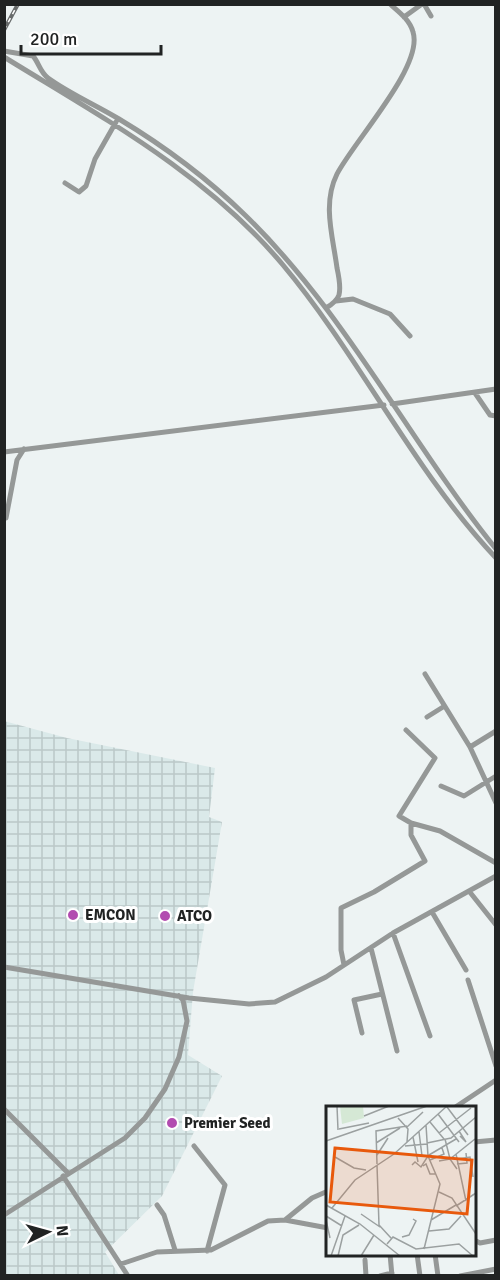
<svg xmlns="http://www.w3.org/2000/svg" width="500" height="1280" viewBox="0 0 500 1280" font-family="Signika,sans-serif">
  <style>
    .industrial { fill: url(#industrial-grid) }
    .lines { fill: none; stroke-linecap: round; stroke-linejoin: round }
    .street { stroke: #959897; stroke-width: 5 }
    .rail-casing { stroke: #686b6b; stroke-width: 4 }
    .rail { stroke: #fff; stroke-width: 1.5; stroke-dasharray: 4.5; stroke-linecap: butt }
    .poi-dot { fill: #b24cb0; stroke: #fff; stroke-width: 2 }
    .labels { text-anchor: middle; dominant-baseline: central; stroke-width: 6; stroke-linejoin: round; paint-order: stroke }
    .poi-label { font-size: 15px; font-weight: bold; fill: #212323; stroke: #fff; text-anchor: start }
    .inset-road { fill: none; stroke: #9ba0a0; stroke-width: 1.5 }
    .view { fill: #e8590c; fill-opacity: 0.15; stroke: #e8590c; stroke-width: 3 }
    .inset-edge { fill: none; stroke: #212323; stroke-width: 3 }
  </style>
  <defs>
    <pattern id="industrial-grid" width="8" height="8" patternUnits="userSpaceOnUse" patternTransform="scale(1.5)"><rect width="8" height="8" fill="#dae9e9"/><path d="M0 4h8M4 0v8" fill="none" stroke="#bbc8c8"/></pattern>
  </defs>
  <rect width="100%" height="100%" fill="#edf3f3"/>
  <!-- industrial -->
  <path class="industrial" d="M4 721 67 738 215 768 209 817 222 822 193 992 188 1055 222 1076 162 1196 105 1252 119 1275H5Z"/>
  <g class="lines">
    <!-- street -->
    <path class="street" d="M424 4 431 16
      M404 17 422 4
      M4 51 33 56C39 63 40 72 48 78 70 94 96 105 119 119 164 146 207 178 245 215 345 312 409 441 496 549
      M4 57C103 118 207 174 283 265 360 357 413 470 496 558
      M65 183 79 192 86 186 95 159 116 122
      M336 301 353 299 390 314 410 336
      M326 308C331 305 337 301 339 295 341 287 339 277 337 268 333 237 322 204 337 174 354 141 424 66 413 32 410 20 399 12 390 4
      M475 393 490 415 496 416
      M392 404 496 389
      M4 452 384 405
      M6 518 17 460 24 449
      M425 674 470 747 496 803
      M427 717 443 707
      M406 730 435 758 399 816 411 823 440 831 496 863
      M470 747 496 731
      M441 786 464 796 496 776
      M469 891 496 925
      M432 912 466 970
      M393 933 430 1036
      M371 948 397 1051
      M344 965 341 950V908L374 892 425 861 411 835V823
      M4 967 189 998 249 1004 275 1002 326 977 393 933 496 876
      M468 980 496 1066
      M362 1033 354 1000 382 994
      M454 1108 496 1080
      M4 1109 67 1172
      M474 1142 496 1140
      M194 1146 225 1185 207 1251
      M63 1176 128 1276
      M157 1205 164 1215 175 1250
      M4 1215 125 1138 145 1118 165 1089 179 1057 187 1021 183 1000 179 996
      M285 1220 312 1198 328 1191
      M474 1240 480 1243 496 1240
      M390 1254 392 1276
      M417 1254 420 1276
      M435 1254 438 1276
      M365 1260 366 1276
      M121 1264 157 1252 211 1250 268 1221 285 1220 328 1228
      M380 1276 392 1273
      M460 1276 496 1269"/>
    <!-- rail casing -->
    <g class="rail-casing">
      <path id="rail" d="M4 30 18 4"/>
    </g>
    <!-- rail -->
    <use href="#rail" class="rail"/>
  </g>
  <!-- markers -->
  <g class="poi-dot">
    <circle cx="73" cy="915" r="6"/>
    <circle cx="165" cy="916" r="6"/>
    <circle cx="172" cy="1123" r="6"/>
  </g>
  <g class="labels">
    <!-- poi labels -->
    <g class="poi-label">
      <text x="85" y="915">EMCON</text>
      <text x="177" y="916">ATCO</text>
      <text x="184" y="1123">Premier Seed</text>
    </g>
  </g>
  <!-- overview -->
  <g transform="translate(326 1106)">
    <rect width="150" height="150" fill="#edf3f3"/>
    <path d="M14 0H37L38 12 16 18Z" fill="#d5e8d5"/>
    <path class="inset-road" d="M11 0 12 24M121 1 142 29M112 8 133 36M38 10 63 0M72 12 82 23 81 36M104 16 118 33M81 21 97 6M13 23 43 17M133 25 140 36 134 30M93 26 96 50M113 27 145 2M87 31 92 56M119 33 124 53 149 33M0 35 101 0M50 37 74 22M101 37 125 32 150 11M79 40 101 38M130 48 140 95M51 49 62 32M103 49 130 33M9 51 28 62 40 64M131 53 144 51 147 71M104 54 118 48 116 42M113 55 124 53 131 63M51 58 50 25 81 20M131 58 141 57 140 47M51 59 53 119 65 132M86 59 89 56 95 61 102 50M97 60 100 58 104 68H110M113 86 126 92 150 128M0 99 34 118 74 150M130 100 150 87M6 102 29 74 68 48 121 0M35 108 54 121M0 110 16 120M0 114 4 132M105 114 130 99M103 125 123 123 135 110M76 131 83 129 90 115 87 113M61 138 67 131 90 143 133 138 147 150M98 143 114 78 102 50 100 19M5 150 19 110M12 150 17 129 33 119M35 150 48 129"/>
    <path class="view" d="M9 42 146 54 141 108 4 96Z"/>
    <rect width="150" height="150" class="inset-edge"/>
  </g>
  <!-- border -->
  <rect width="500" height="1280" fill="none" stroke="#212323" stroke-width="12"/>
  <!-- north arrow -->
  <g transform="translate(48 1232) rotate(85)" stroke="#ffffff" stroke-width="4.5" paint-order="stroke">
  <path d="M0-4.5L10 22L0 15L-10 22Z" fill="#212323"/>
  <text y="-9" font-size="16" font-weight="bold" text-anchor="middle" fill="#212323">N</text>
  </g>
  <!-- scale -->
  <path d="M21 45v9h140v-9" fill="none" stroke="#212323" stroke-width="3"/>
  <text x="30" y="45" font-size="18" fill="#212323" stroke="#ffffff" stroke-width="4.5" paint-order="stroke">200 m</text>
</svg>
